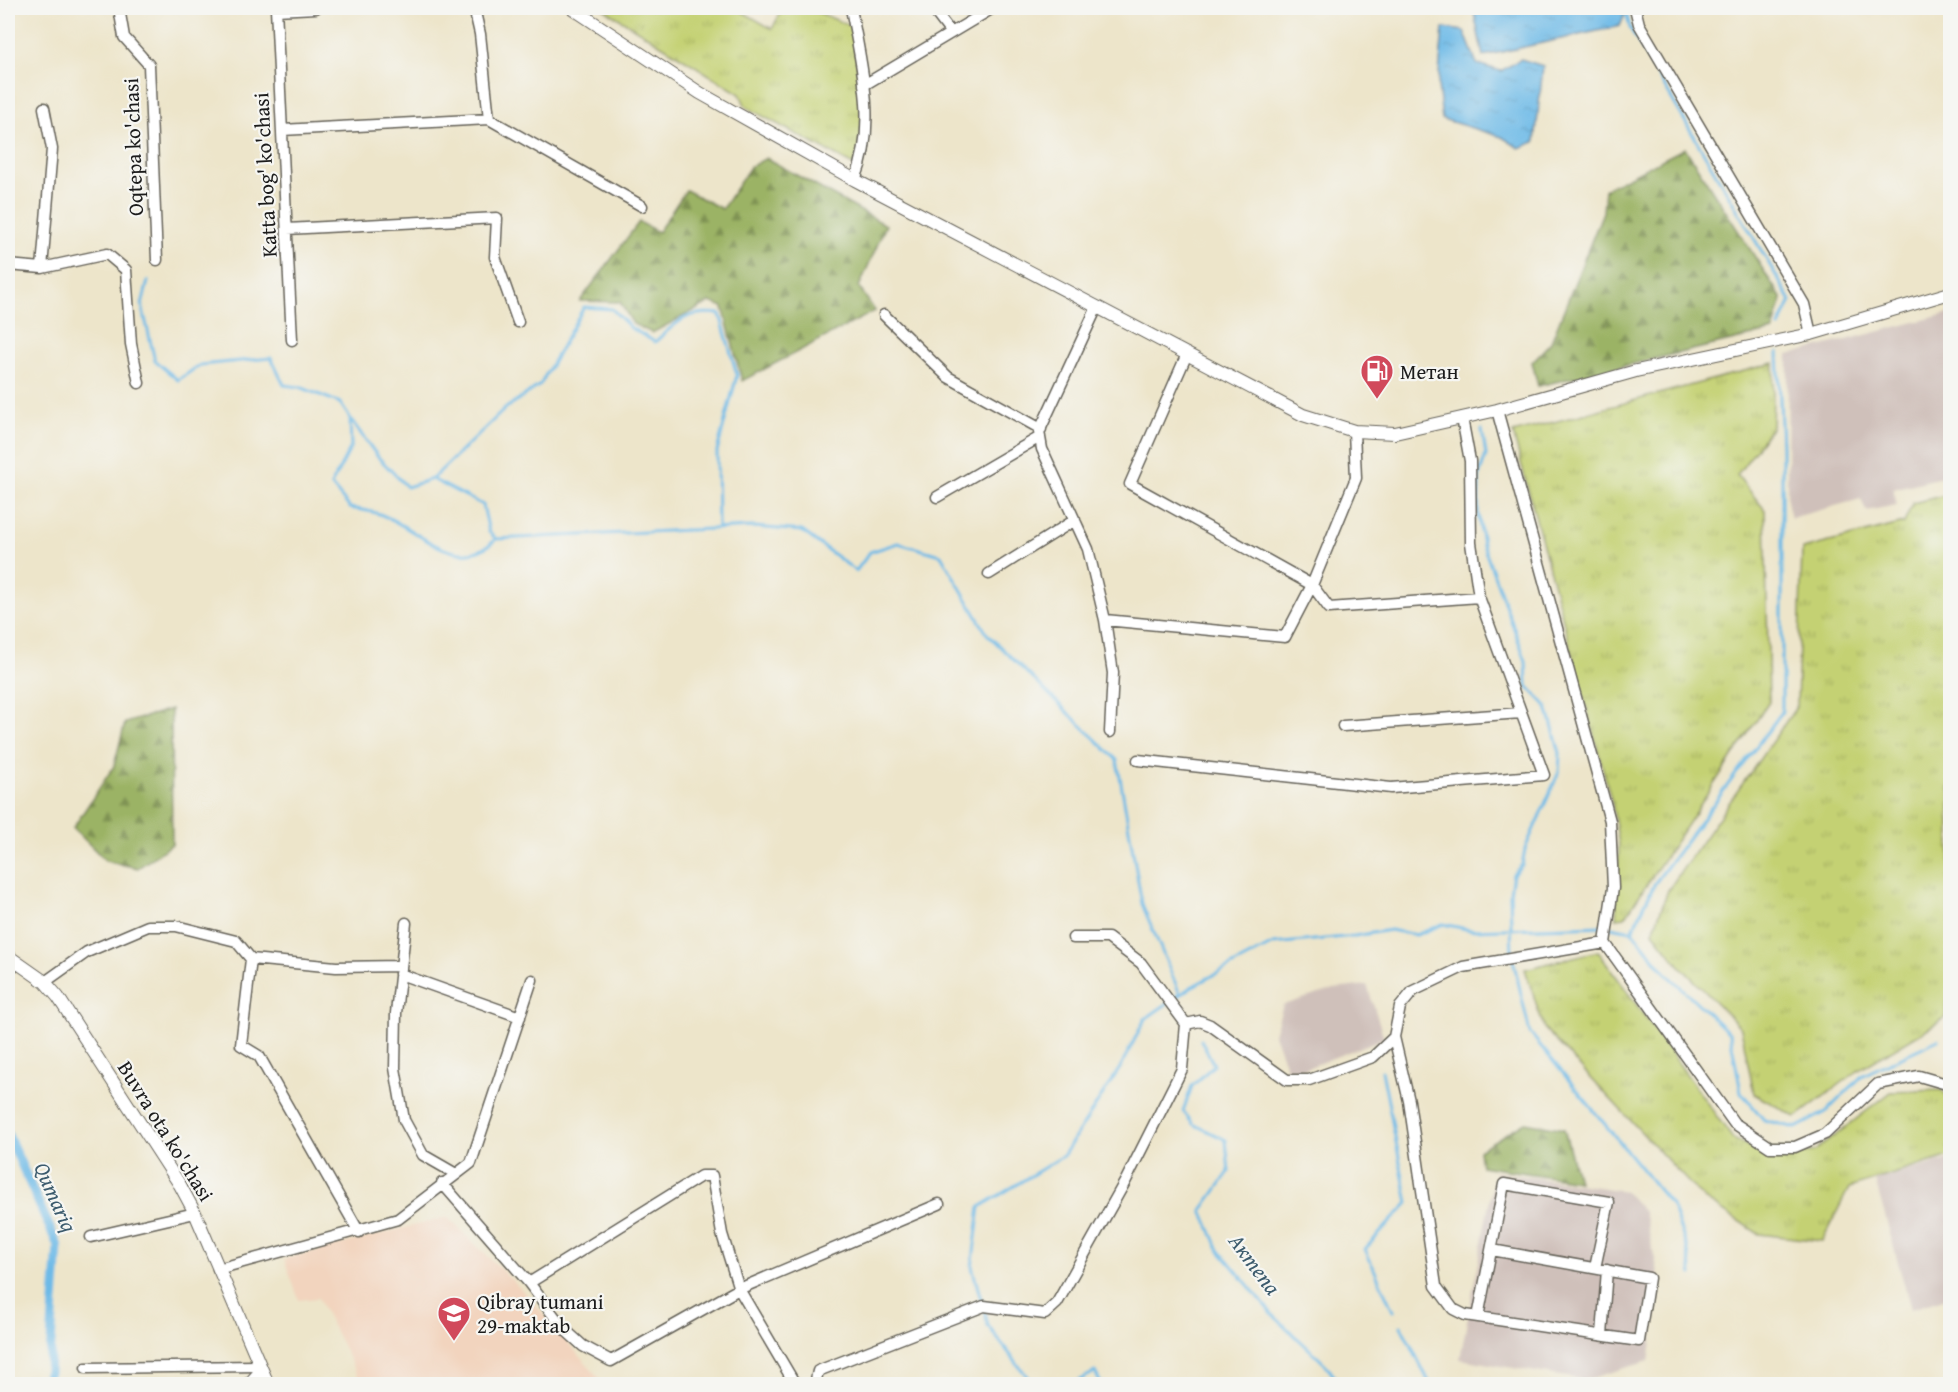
<svg xmlns="http://www.w3.org/2000/svg" width="1958" height="1392" viewBox="0 0 1958 1392" font-family="'Gentium Book Plus',serif">
  <style>
    .built { fill: #f2d4be }
    .industrial { fill: #cfc0ba }
    .grass { fill: url(#grass-tufts); stroke: #707648; stroke-width: 1.5 }
    .forest { fill: url(#forest-firs); stroke: #5c6840; stroke-width: 1.5 }
    .water { fill: url(#water-ripples); stroke: #446b82; stroke-width: 1.5 }
    .lines { fill: none; stroke-linecap: round; stroke-linejoin: round }
    .stream { stroke: #6dbae7; stroke-width: 3 }
    .canal { stroke: #6dbae7; stroke-width: 9 }
    .minor-casing { stroke: #656259; stroke-width: 13 }
    .major-casing { stroke: #656259; stroke-width: 14 }
    .minor { stroke: #fff; stroke-width: 10 }
    .major { stroke: #fff; stroke-width: 12 }
    .labels { text-anchor: middle; dominant-baseline: central; stroke-width: 4.5; stroke-linejoin: round; paint-order: stroke }
    .street-label { font-size: 21px; fill: #1c1c1c; stroke: #f6f6f2 }
    .poi-label { font-size: 21px; fill: #1c1c1c; stroke: #f6f6f2; text-anchor: start }
    .water-label { font-size: 22px; font-style: italic; fill: #3c5b6d; stroke: #f6f6f2 }
  </style>
  <defs>
    <pattern id="grass-tufts" width="24" height="20" patternUnits="userSpaceOnUse" patternTransform="scale(1.5)"><rect width="24" height="20" fill="#c4d173"/><path d="M3 7l-1-3M5 7V3M7 7l1-3M15 17l-1-3M17 17v-4M19 17l1-3" fill="none" stroke="#a8b363"/></pattern>
    <pattern id="forest-firs" width="22" height="20" patternUnits="userSpaceOnUse" patternTransform="scale(1.5)"><rect width="22" height="20" fill="#9bb365"/><path d="M5 1l3.5 6h-7zM16 11l3.5 6h-7z" fill="#7e9152"/></pattern>
    <pattern id="water-ripples" width="26" height="14" patternUnits="userSpaceOnUse" patternTransform="scale(1.5)"><rect width="26" height="14" fill="#6dbae7"/><path d="M2 4q2-2 4 0t4 0M15 11q2-2 4 0t4 0" fill="none" stroke="#5e9fc6"/></pattern>
  </defs>
  <rect width="100%" height="100%" fill="#f6f6f2"/>
  <filter id="ink" filterUnits="userSpaceOnUse"><feTurbulence type="fractalNoise" baseFrequency=".0167" numOctaves="2"/><feDisplacementMap in="SourceGraphic" scale="12" xChannelSelector="R" yChannelSelector="G"/><feConvolveMatrix kernelMatrix="1 2 1 2 8 2 1 2 1" color-interpolation-filters="sRGB"/></filter>
  <filter id="wash" filterUnits="userSpaceOnUse"><feTurbulence type="fractalNoise" baseFrequency=".008" numOctaves="4" result="noise"/><feDisplacementMap in="SourceGraphic" scale="24" xChannelSelector="R" yChannelSelector="G"/><feGaussianBlur stdDeviation="1.35" result="paint"/><feColorMatrix in="noise" values="0 0 0 0 0 0 0 0 0 0 0 0 0 0 0 0 0 1.4 0 .05"/><feComposite in="paint" operator="in"/></filter>
  <g filter="url(#wash)">
    <rect width="100%" height="100%" fill="#ede5ca"/>
    <!-- built -->
    <path class="built" d="M447 1217 522 1290 604 1384H362L318 1298 299 1300 284 1259Z"/>
    <!-- industrial -->
    <path class="industrial" d="M1950 313V475L1893 489 1897 505 1866 511 1861 499 1791 518 1787 501 1788 355Z
      M1367 985 1384 1038 1289 1075 1274 1034 1283 1005 1335 989Z
      M1950 1159V1297L1911 1309 1875 1180Z
      M1495 1172 1625 1191 1644 1212 1661 1285 1649 1361 1585 1380 1460 1359Z"/>
    <!-- grass -->
    <path class="grass" d="M602 8H736L772 29 783 8H808L853 27C856 66 871 130 853 165L746 107 740 94Z
      M1774 363 1772 427 1737 475 1765 510 1769 702 1625 917 1616 918 1619 845 1612 803 1513 433Z
      M1950 494V983L1945 1018 1859 1070 1796 1117 1754 1094 1741 1028 1680 966 1653 932 1668 890 1797 706 1802 549 1904 523 1913 503Z
      M1598 951 1733 1139 1775 1159 1815 1151 1891 1092 1941 1090 1950 1098V1156L1849 1188 1822 1241 1759 1234 1704 1199 1544 1028 1525 969Z"/>
    <!-- forest -->
    <path class="forest" d="M1685 148 1782 299 1773 331 1538 386 1532 362 1551 342 1603 212 1605 189Z
      M766 158 886 225 859 287 875 311 742 381 723 307 710 302 652 333 633 324 620 302 580 301 639 222 658 232 686 190 722 209 750 167Z
      M171 709 172 844 138 868 106 861 73 828 114 766 125 723Z
      M1525 1122 1564 1129 1578 1181 1481 1166 1479 1150Z"/>
    <!-- water -->
    <path class="water" d="M1473 8H1625L1626 12 1620 26 1483 56Z
      M1443 28 1464 31 1477 64 1501 71 1521 59 1543 66 1535 142 1519 148 1502 137 1442 119 1438 85Z"/>
    <g class="lines">
      <!-- stream -->
      <path class="stream" d="M1625 8 1630 28 1791 301 1779 327
        M148 281 142 305 155 361 178 380 200 365 271 358 284 385 300 387 340 403 350 418 351 447 331 485 350 508C360 510 372 511 382 515 418 529 459 577 496 539L754 527 802 531 856 571 870 552 898 543 941 555 987 634 1117 760 1142 904 1180 994
        M1778 352 1782 447V712L1655 883 1632 931 1665 972 1730 1034 1741 1092 1764 1120 1796 1128 1826 1112 1863 1075 1938 1040
        M351 420 378 457 407 487 432 479 506 408 540 385 584 307 612 309 631 328 655 342C678 321 687 310 720 314L737 375 717 451 718 529
        M1482 430 1486 455 1479 476 1478 513 1483 545 1526 661 1527 686 1547 707 1560 753 1559 772 1525 849 1522 865 1513 874 1510 893 1512 955 1530 1033 1672 1206 1687 1247 1692 1274
        M432 479 483 505 489 532 496 539
        M1611 927 1632 931
        M1201 1040 1214 1065 1192 1086 1183 1111 1193 1124 1226 1140 1229 1172 1202 1210 1219 1250 1272 1314 1325 1364 1340 1384
        M1382 1071 1408 1203 1365 1249 1393 1311
        M982 1303 972 1267 980 1207 1063 1156 1120 1068 1145 1019 1191 987 1273 944 1355 936 1390 930 1416 935 1443 924 1471 930 1604 926
        M984 1309 988 1326 1033 1384
        M1401 1326 1430 1384
        M1072 1384 1095 1372 1101 1384"/>
      <!-- canal -->
      <path class="canal" d="M8 1135 58 1246 48 1384"/>
    </g>
  </g>
  <g filter="url(#ink)">
    <g class="lines">
      <!-- minor casing -->
      <g class="minor-casing">
        <path id="minor" d="M119 8 124 37 149 65 157 260
          M276 8 292 340
          M474 8 480 34 489 119
          M851 8C861 65 878 124 855 180
          M932 8 951 33
          M1635 8 1639 24 1804 304 1811 334
          M276 10 316 8
          M864 85 993 8
          M282 130 489 119 642 206
          M287 229 497 218 495 257 518 322
          M8 265 42 268 107 254 126 270 131 344 139 383
          M42 268 52 149 44 108
          M1097 307 1039 432 1042 449 1088 549 1105 620 1113 673 1110 732
          M884 315 948 377 1041 429
          M1187 354 1130 484 1312 585 1329 608 1479 597
          M1497 410 1610 821 1613 888 1605 943 1734 1123 1770 1147H1795L1825 1134 1878 1084 1919 1076 1950 1085
          M937 497 1040 437
          M989 574 1075 520
          M1105 620 1285 637 1312 585 1356 478 1354 431
          M1343 726 1521 713
          M1138 760 1391 788 1544 775 1479 597 1471 543 1470 461 1462 418
          M406 923 396 1013 395 1068 404 1120 423 1155 456 1174
          M251 959 241 1045 259 1056 359 1232
          M400 974 520 1017
          M45 982 87 952 148 926H176L236 941 251 959 336 967 401 966
          M1186 1024 1200 1021 1210 1025 1287 1080H1309L1373 1057 1394 1037
          M442 1183 529 1283 563 1328 583 1346 611 1361 739 1289 939 1204
          M91 1237 195 1213
          M1492 1250 1649 1278 1639 1341 1465 1315 1453 1309 1436 1286 1409 1101 1394 1037 1400 1007 1413 991 1463 967 1605 943
          M218 1269 398 1219 471 1163 532 980
          M529 1283 701 1176H712L722 1234 739 1289 795 1384
          M1478 1317 1504 1184 1609 1202 1595 1268
          M1602 1335 1607 1270
          M86 1368 259 1366
          M815 1384 818 1371 984 1306 1045 1314 1057 1303 1126 1180 1182 1069 1186 1024 1141 963 1108 938H1073"/>
      </g>
      <!-- major casing -->
      <g class="major-casing">
        <path id="major" d="M572 8 700 93 855 180 1303 415 1354 431 1395 433 1497 410 1636 371 1811 334 1950 293
          M8 956 45 982 58 997 180 1185 195 1213 268 1384
          M249 1384 261 1371"/>
      </g>
      <!-- minor -->
      <use href="#minor" class="minor"/>
      <!-- major -->
      <use href="#major" class="major"/>
    </g>
  </g>
  <!-- icons -->
  <defs>
    <g id="fuel-pin" transform="scale(1.725)"><path d="M0 17L-7.5 6A9.5 9.5 0 1 1 7.5 6Z" fill="#d1495b" stroke="#f6f6f2"/><path d="M-5.5-6h7V0h2V4h1.3V-2.5L3-4.5l.8-.8L6-3V5H2.5V1h-1V6h-7ZM-4.2-4.7v3.2H.2V-4.7Z" fill="#fff"/></g>
    <g id="school-pin" transform="scale(1.725)"><path d="M0 17L-7.5 6A9.5 9.5 0 1 1 7.5 6Z" fill="#d1495b" stroke="#f6f6f2"/><path d="M0-5L7-2L0 1L-7-2ZM-4 1L0 2.5L4 1V4Q0 6-4 4Z" fill="#fff"/></g>
  </defs>
  <g fill-rule="evenodd">
    <use href="#fuel-pin" x="1377" y="371"/>
    <use href="#school-pin" x="454" y="1313"/>
  </g>
  <g class="labels">
    <!-- street labels -->
    <g class="street-label">
      <text transform="translate(133 147) rotate(-92)">Oqtepa ko'chasi</text>
      <text transform="translate(265 175) rotate(-93)">Katta bog' ko'chasi</text>
      <text transform="translate(166 1131) rotate(58)">Buvra ota ko'chasi</text>
    </g>
    <!-- poi labels -->
    <g class="poi-label">
      <text x="1400" y="371">Метан</text>
      <text x="477" y="1301">Qibray tumani<tspan x="477" dy="24">29-maktab</tspan></text>
    </g>
    <!-- water labels -->
    <g class="water-label">
      <text transform="translate(56 1197) rotate(66)">Qumariq</text>
      <text transform="translate(1255 1264) rotate(53)">Актепа</text>
    </g>
  </g>
  <!-- margin -->
  <rect width="1958" height="1392" fill="none" stroke="#f6f6f2" stroke-width="30"/>
</svg>
